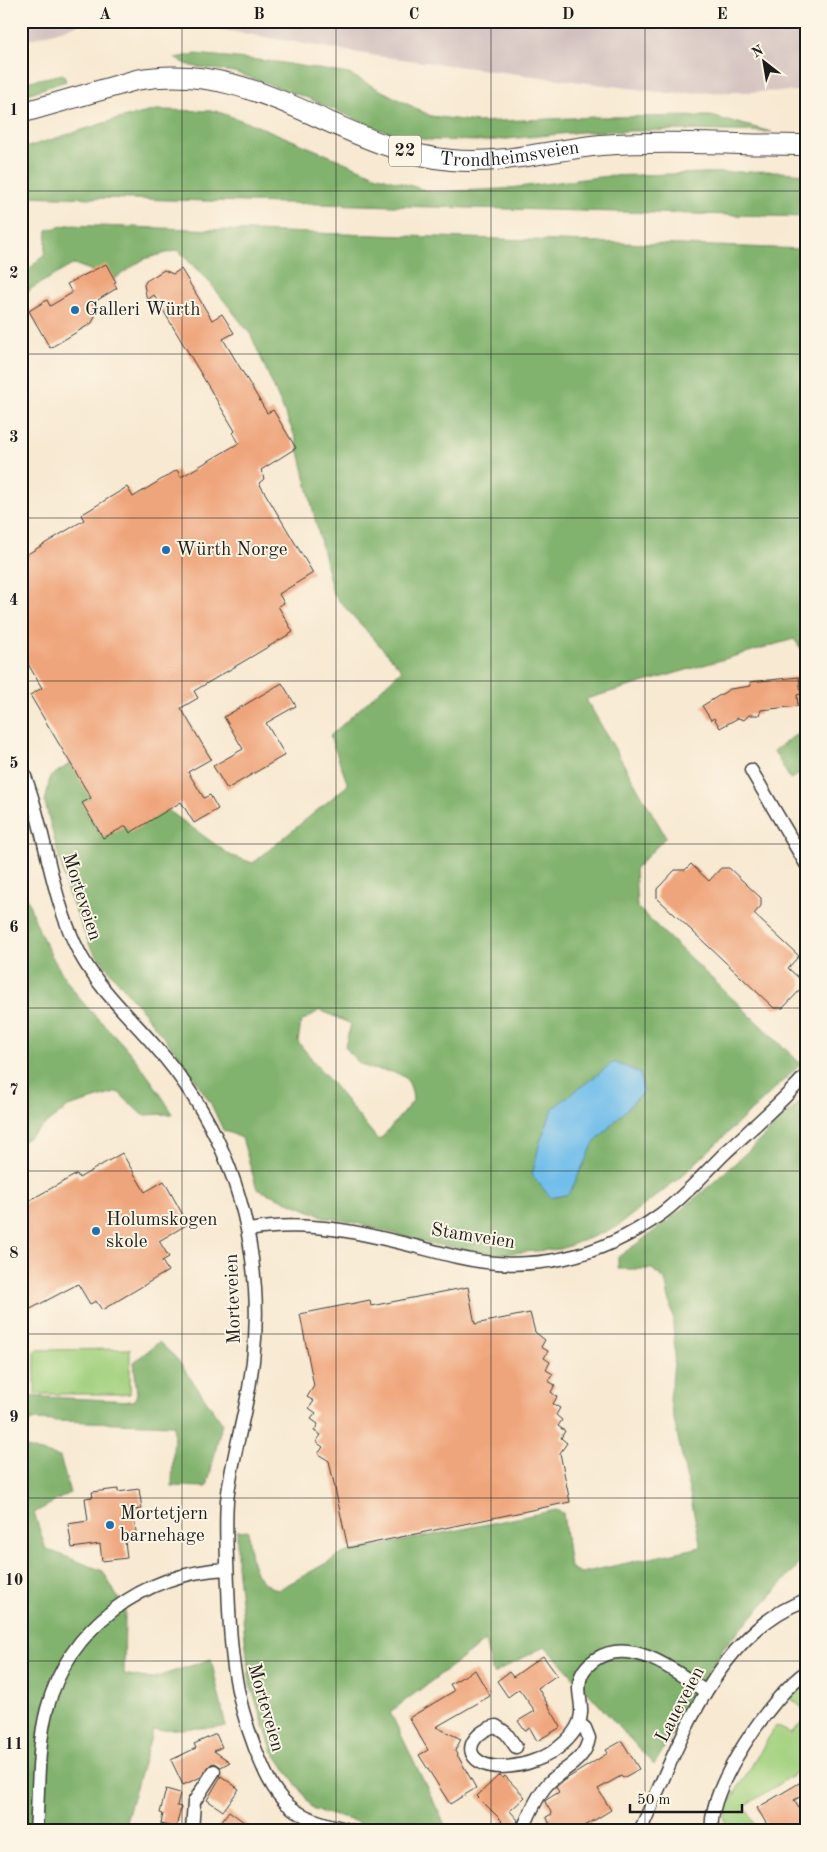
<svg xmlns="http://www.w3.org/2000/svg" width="827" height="1852" viewBox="0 0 827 1852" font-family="'Old Standard TT',serif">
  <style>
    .industrial { fill: #d1bfbd }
    .green { fill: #a3d17f; stroke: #60764e }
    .forest { fill: #82b36e; stroke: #4f6845; fill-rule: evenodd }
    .water { fill: #71beeb; stroke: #466d84 }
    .building { fill: #efa57c }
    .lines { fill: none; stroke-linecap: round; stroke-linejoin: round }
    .street-casing { stroke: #3d3b37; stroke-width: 15 }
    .primary-casing { stroke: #3d3b37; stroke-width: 22 }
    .street { stroke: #fff; stroke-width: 12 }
    .primary { stroke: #fff; stroke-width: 20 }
    .grid { fill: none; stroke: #1c1c1c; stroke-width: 1; stroke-opacity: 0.55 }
    .poi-dot { fill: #1f6fb2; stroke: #fcf5e5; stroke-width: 2 }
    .labels { text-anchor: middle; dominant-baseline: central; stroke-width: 4; stroke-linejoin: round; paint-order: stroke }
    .shield { fill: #fcf5e5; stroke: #5f5d58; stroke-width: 1 }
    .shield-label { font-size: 18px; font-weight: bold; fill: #1c1c1c }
    .street-label { font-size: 19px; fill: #1c1c1c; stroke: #fcf5e5 }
    .poi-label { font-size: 19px; fill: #1c1c1c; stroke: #fcf5e5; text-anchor: start }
    .neatline { fill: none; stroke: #1c1c1c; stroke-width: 2 }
    .grid-label { font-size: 16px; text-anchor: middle; font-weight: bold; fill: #1c1c1c }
  </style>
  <rect width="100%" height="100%" fill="#fcf5e5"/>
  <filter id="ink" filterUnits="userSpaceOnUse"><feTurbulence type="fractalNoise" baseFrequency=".02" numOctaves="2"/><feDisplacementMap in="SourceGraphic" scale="10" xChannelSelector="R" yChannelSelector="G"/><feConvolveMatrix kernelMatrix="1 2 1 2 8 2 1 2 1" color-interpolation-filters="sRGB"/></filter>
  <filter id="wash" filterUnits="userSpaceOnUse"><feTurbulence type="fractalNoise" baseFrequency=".0096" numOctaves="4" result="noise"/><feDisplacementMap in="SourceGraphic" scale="20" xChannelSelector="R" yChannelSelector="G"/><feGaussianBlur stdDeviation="1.12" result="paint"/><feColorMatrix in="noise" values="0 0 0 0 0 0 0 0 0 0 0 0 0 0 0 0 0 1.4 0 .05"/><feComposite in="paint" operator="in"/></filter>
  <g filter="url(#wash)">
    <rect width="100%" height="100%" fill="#f8e9d2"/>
    <!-- industrial -->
    <path class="industrial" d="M21 21H91L21 42Z
      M169 21H806V91L668 93 377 56Z"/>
    <!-- green -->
    <path class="green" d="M130 1349V1394H35V1350Z
      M806 1684V1711L789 1697Z
      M806 1719V1766L745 1806 758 1831H725V1809L776 1726 791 1733Z"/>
    <!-- forest -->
    <path class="forest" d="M196 54 277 62 349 74 431 116 477 122 595 117 711 116 772 132 683 130 581 132 485 141 428 140 381 130 305 97 234 72 191 66 175 58Z
      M63 74 66 81 21 96V83Z
      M157 110 216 111 268 130 375 175 432 192 502 189 608 176 767 171 806 174V217L21 196V149L114 120Z
      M67 225 806 249V655L794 639 586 699 666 837 635 869 637 907 801 1064 683 1175 615 1228 561 1249 498 1254 432 1244 352 1222 327 1218 257 1189 242 1138 223 1130 211 1104 183 1061 91 948 68 893 45 803 50 777 83 755 96 758 230 855 253 863 348 785 330 736 402 670 333 594 296 439 251 335 211 284 178 250 144 259 114 279 74 264 32 288 21 298V278L45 253 47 230ZM320 1010 351 1024 345 1046C349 1052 355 1060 361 1064 381 1078 411 1060 413 1101L379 1141 298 1042 301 1022ZM640 1073 643 1092 594 1143Z
      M806 727V771L790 779 774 751Z
      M21 875C32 921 49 957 77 995 89 1011 105 1025 119 1040 139 1062 157 1088 173 1114L142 1115 118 1092 68 1107 21 1143Z
      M806 1096V1557L723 1648 654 1765 545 1646 493 1674 485 1641 390 1712 448 1831H373L354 1821 314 1810 272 1750 250 1684 237 1565V1531L248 1530C250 1555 250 1581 278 1590L344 1553 556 1510 563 1513 570 1568 581 1573 701 1547 670 1400 675 1354 673 1317 665 1280 652 1269H618V1257C687 1210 746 1154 806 1096Z
      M159 1342 177 1359 222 1423 207 1487 172 1486 174 1425 30 1420 23 1447 60 1457 70 1493 34 1513 46 1549 103 1571 125 1611 124 1674 151 1679 211 1659 226 1727 153 1730 123 1831H21V1396L134 1401 137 1394 134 1362Z"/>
    <!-- water -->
    <path class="water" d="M614 1062 640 1073 643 1092 594 1143 569 1194 551 1198 532 1175 540 1142 553 1108Z"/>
    <g id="blocks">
      <!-- building -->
      <path class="building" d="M106 264 116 282 114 283 117 288 93 303 95 316 92 323 50 348 29 311 47 300 50 306 72 293 67 284Z
        M181 269 212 320 222 314 234 333 223 339 267 413 273 410 296 448 261 470 264 479 259 483 313 573 279 594 284 603 278 606 293 632 194 691 198 698 181 708 211 759 188 772 204 798 210 795 218 809 194 823 181 802 130 833 126 826 103 838 82 803 91 798 30 695 42 688 21 652V558L84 520 81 515 127 487 133 497 177 470 181 477 239 443 233 433 235 431 154 295 147 300 144 285 146 281 164 270 173 274Z
        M799 677 801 694 797 695 798 706 761 710 759 715H749L744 720 738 718 720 728 714 718 711 720 702 706 730 689 751 686 750 682Z
        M282 683 296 706 266 723 285 755 227 789 213 766 243 749 224 717Z
        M691 864 709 881 721 868H729L761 898V906L754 914 799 956 788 968 801 980V989L783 1008H774L657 898V889L675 870H685Z
        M122 1153 145 1192 164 1181 188 1224 159 1241 169 1257 162 1261 168 1271 102 1310 96 1301 90 1304 78 1284 21 1314V1298L30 1293 21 1278V1205L77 1174 79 1178Z
        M468 1287 475 1324 530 1313 535 1332 545 1340 541 1347 548 1351 544 1358 550 1362 546 1370 553 1374 548 1381 555 1385 551 1392 557 1397 553 1404 560 1408 556 1415 562 1420 558 1426 565 1431 561 1438 567 1443 560 1453 570 1502 348 1548 329 1461 318 1454 323 1447 316 1442 321 1435 314 1431 318 1424 311 1419 316 1413 309 1408 314 1401 307 1397 314 1386 300 1314 370 1300 371 1306Z
        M118 1489V1492L139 1489 142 1509 133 1510 137 1539 125 1541 127 1558 102 1561 100 1544 72 1548 68 1524 88 1521 85 1498 93 1497 92 1492Z
        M543 1656 557 1675 538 1688 561 1727 537 1741 530 1728 525 1731 518 1721 535 1711 519 1689 508 1697 497 1681 509 1672 513 1677Z
        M475 1670 490 1696 436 1727 461 1739 455 1751 476 1788 450 1804 419 1755 428 1750 409 1718 454 1691 450 1684Z
        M216 1734 222 1747 214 1751 230 1762 221 1767 215 1763 211 1764 201 1777 183 1785 171 1760 196 1748 194 1744Z
        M622 1741 639 1769 623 1778 621 1776 598 1789 611 1810 577 1831H554L546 1817 552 1814 545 1802 546 1800 559 1792 556 1787 563 1781 608 1753 606 1750Z
        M499 1775 503 1778 505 1776 525 1797 510 1811 518 1820 514 1830 499 1824 502 1821 477 1796Z
        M221 1776 239 1789 223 1811 207 1800Z
        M806 1779V1794L794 1800 806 1820V1831H771L757 1808Z
        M166 1789 180 1793 177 1806 181 1807 176 1828 161 1824 163 1814 160 1813Z
        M229 1811 256 1831H224L218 1826Z"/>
    </g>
  </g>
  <g filter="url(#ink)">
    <use href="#blocks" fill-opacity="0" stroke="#3d3b37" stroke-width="1"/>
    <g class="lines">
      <!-- street casing -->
      <g class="street-casing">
        <path id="street" d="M21 766C46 827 49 895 80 954 99 989 129 1016 155 1046 216 1115 249 1197 255 1289 258 1331 253 1373 244 1413 238 1442 230 1471 227 1501 225 1529 227 1557 228 1585 230 1645 233 1691 255 1748 263 1768 271 1789 287 1804 306 1821 330 1825 353 1831
          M751 770 806 864
          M249 1230C320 1217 388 1240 457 1257 529 1274 601 1258 661 1214 684 1197 704 1174 724 1154 752 1128 781 1103 806 1075
          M516 1747 506 1733 496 1726C480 1729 459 1749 480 1762 494 1771 521 1766 536 1760 554 1754 580 1734 581 1713 582 1700 576 1689 581 1676 584 1668 590 1663 596 1659 632 1636 677 1672 706 1692
          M36 1831C39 1792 37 1746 47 1709 69 1626 144 1573 227 1569
          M192 1831 194 1802 214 1771
          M522 1831C529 1816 535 1799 546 1786 560 1769 585 1763 589 1738L585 1728 579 1723
          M640 1831C677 1751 714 1633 806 1600
          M712 1831C706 1790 772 1695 806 1672"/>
      </g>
      <!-- primary casing -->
      <g class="primary-casing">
        <g id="primary">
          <path id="s1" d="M21 113 136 80C256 57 340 150 451 160 501 165 551 150 601 145 669 140 738 145 806 145"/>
        </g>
      </g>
      <!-- street -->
      <use href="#street" class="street"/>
      <!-- primary -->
      <use href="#primary" class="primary"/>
    </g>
  </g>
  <!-- grid -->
  <path class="grid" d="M182 21V1831M336 21V1831M491 21V1831M645 21V1831M21 191H806M21 354H806M21 518H806M21 681H806M21 844H806M21 1008H806M21 1171H806M21 1334H806M21 1498H806M21 1661H806"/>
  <!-- markers -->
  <g class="poi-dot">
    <circle cx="75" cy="310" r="5"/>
    <circle cx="166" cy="550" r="5"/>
    <circle cx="96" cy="1231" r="5"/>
    <circle cx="110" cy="1525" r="5"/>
  </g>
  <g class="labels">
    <!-- shield labels -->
    <rect class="shield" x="389" y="135.5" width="32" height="31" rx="4"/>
    <g class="shield-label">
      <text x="405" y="151">22</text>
    </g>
    <!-- street labels -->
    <g class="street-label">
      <text stroke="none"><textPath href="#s1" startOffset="508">Trondheimsveien</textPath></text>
      <text transform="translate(81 897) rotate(72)">Morteveien</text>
      <text transform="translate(473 1237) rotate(9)">Stamveien</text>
      <text transform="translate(234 1299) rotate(-92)">Morteveien</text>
      <text transform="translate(681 1705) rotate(-62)">Laueveien</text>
      <text transform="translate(265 1708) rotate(74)">Morteveien</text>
    </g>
    <!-- poi labels -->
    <g class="poi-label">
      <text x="85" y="310">Galleri Würth</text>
      <text x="176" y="550">Würth Norge</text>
      <text x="106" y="1220">Holumskogen<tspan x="106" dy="22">skole</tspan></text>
      <text x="120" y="1514">Mortetjern<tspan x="120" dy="22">barnehage</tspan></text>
    </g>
  </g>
  <!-- margin -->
  <rect width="827" height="1852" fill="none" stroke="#fcf5e5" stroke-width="55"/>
  <!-- north arrow -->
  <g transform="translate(764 62) rotate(329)" stroke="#fcf5e5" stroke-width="4" paint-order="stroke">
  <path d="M0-4L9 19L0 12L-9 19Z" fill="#1c1c1c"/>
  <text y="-8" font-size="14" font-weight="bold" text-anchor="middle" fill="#1c1c1c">N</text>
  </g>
  <!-- scale -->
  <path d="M630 1804v8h112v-8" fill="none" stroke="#1c1c1c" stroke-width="2.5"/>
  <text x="637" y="1804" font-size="15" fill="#1c1c1c" stroke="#fcf5e5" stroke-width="4" paint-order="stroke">50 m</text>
  <rect x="28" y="28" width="772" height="1796" class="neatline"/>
  <g class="grid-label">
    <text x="105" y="19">A</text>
    <text x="259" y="19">B</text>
    <text x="414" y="19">C</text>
    <text x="568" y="19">D</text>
    <text x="722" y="19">E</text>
    <text x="14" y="115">1</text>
    <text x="14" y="278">2</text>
    <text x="14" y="442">3</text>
    <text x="14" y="605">4</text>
    <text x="14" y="768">5</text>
    <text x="14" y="932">6</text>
    <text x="14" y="1095">7</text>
    <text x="14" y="1258">8</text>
    <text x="14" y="1422">9</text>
    <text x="14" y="1585">10</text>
    <text x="14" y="1749">11</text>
  </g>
</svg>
